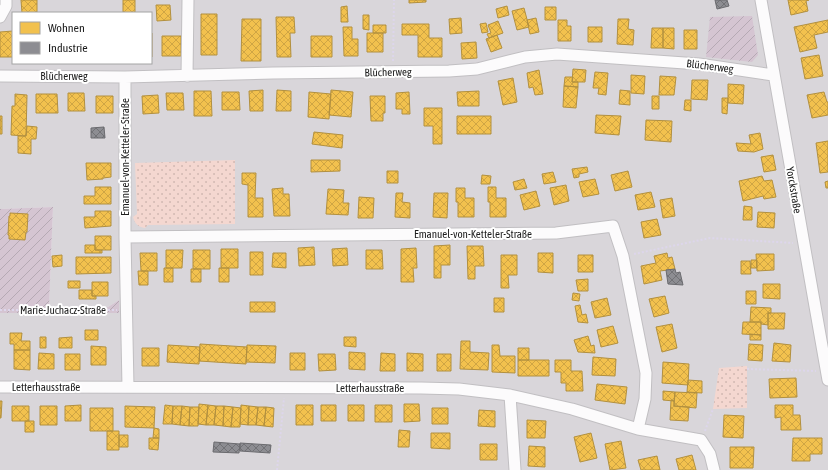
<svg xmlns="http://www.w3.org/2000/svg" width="828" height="470" viewBox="0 0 828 470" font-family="'Asap Condensed',sans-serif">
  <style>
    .residential { fill: #d9d6da; fill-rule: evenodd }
    .construction { fill: url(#construction-furrows) }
    .park { fill: url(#park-dots) }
    .homes { fill: url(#homes-cross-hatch); stroke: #b2903f }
    .industry { fill: url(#industry-cross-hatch); stroke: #6b6b6f }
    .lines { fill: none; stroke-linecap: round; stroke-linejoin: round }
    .minor-casing { stroke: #c1bfc2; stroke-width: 13 }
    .path { stroke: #ddd6eb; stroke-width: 2; stroke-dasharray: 2 2; stroke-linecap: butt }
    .minor { stroke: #fcfbfc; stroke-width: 11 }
    .labels { text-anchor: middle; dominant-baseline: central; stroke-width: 4; stroke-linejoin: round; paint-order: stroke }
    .street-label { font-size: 11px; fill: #1c1c1c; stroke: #fff }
  </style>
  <defs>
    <pattern id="construction-furrows" width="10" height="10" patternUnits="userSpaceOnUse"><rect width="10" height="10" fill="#d5c5d2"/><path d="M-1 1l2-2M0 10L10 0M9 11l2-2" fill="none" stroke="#b6a9b4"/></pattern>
    <pattern id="park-dots" width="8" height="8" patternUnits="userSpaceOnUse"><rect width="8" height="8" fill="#f4d7d0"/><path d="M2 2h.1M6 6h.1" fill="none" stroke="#d1b8b2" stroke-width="1.8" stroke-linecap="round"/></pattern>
    <pattern id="homes-cross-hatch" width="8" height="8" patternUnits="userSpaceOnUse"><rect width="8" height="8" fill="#f2c14e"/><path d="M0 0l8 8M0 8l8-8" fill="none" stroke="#cfa544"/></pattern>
    <pattern id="industry-cross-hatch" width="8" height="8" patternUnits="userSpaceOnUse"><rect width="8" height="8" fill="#8d8d92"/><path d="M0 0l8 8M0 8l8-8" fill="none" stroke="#727276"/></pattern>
  </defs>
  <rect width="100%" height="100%" fill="#eae4eb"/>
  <!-- residential -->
  <path class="residential" d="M0 0H828V470H0V313H119V300L108 307 49 308 53 207 0 209ZM13 13H151V63H13Z"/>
  <!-- construction -->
  <path class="construction" d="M752 16 758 55 752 62 706 57 710 17Z
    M53 207 49 308 108 307 119 300V313H0V209Z"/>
  <!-- park -->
  <path class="park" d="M235 160V224L148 225 145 228C138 227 135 224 133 217L137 214 135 163Z
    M747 366V408L713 409 719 368Z"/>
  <!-- homes -->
  <path class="homes" d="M21 0H37V13H22Z
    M123 0H135V13H123Z
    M409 0H426V2L409 3Z
    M788 0H809L806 1 808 11 791 15Z
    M156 5H170L171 20 157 21Z
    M347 6 348 22H341V7Z
    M507 6 509 15 498 18 496 9Z
    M545 7H556V20H545Z
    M524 8 529 27 517 30 512 11Z
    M201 14H217V55H201Z
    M363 15H369V30L363 29Z
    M276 17H294L295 33H290L291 57H277Z
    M461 18 462 33 450 34 449 19Z
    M536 18 539 32 530 34 527 20Z
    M242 19H261V61H241Z
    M618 19H629L628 29 634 30 633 45 617 44Z
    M558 20H567V26H571V41H558Z
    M828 20V32L814 35 817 48 800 52 794 27Z
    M498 21 503 33 489 38 487 34 491 33 488 25Z
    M486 23 488 32 482 33 480 24Z
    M402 24H429V38H442V57H418V35H402Z
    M373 25H386V33H373Z
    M343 27H352V39H358V56H344Z
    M588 27H602V42H588Z
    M652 28H663V48H651Z
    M663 28H674V49L663 48Z
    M684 30H697V49H684Z
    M13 31V57H0V32Z
    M151 33H152V57H151Z
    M367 33H383V52H367Z
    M497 35 502 48 491 52 486 39Z
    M162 36H181V56H162Z
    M311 36H332V57H311Z
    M476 42 477 58 462 59 461 43Z
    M819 55 823 76 805 79 801 58Z
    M573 69 586 70 585 82H572Z
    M539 70 543 94 535 95 533 87 529 88 527 73Z
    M595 72 608 73 606 95 598 94 599 88H593Z
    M631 75 645 76 644 94 631 93Z
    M660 76 676 77 674 95H659Z
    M565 77H573L572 82H578V87L564 86Z
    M513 78 517 102 503 105 498 81Z
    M692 80H708L707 100 691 99Z
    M728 84 744 85 743 104 728 103Z
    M564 86 578 87 576 108 563 107Z
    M263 90V111H250L249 91Z
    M277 90 291 91V111H276Z
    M331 90 353 92 351 117 329 115Z
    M620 90 630 91V105L619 104Z
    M194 91H211L212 116H194Z
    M479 91V106H458L457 92Z
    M222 92H239L240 110H222Z
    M309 92 331 94 329 119 308 117Z
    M409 92 410 114H402V109H396V93Z
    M824 92 827 102H828V115L812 118 807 95Z
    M68 93H84L85 111H68Z
    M166 93H183L184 110H167Z
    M15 94 27 95 26 136 11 135 12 106H15Z
    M36 94H57L58 113H36Z
    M158 95 159 113 143 114 142 96Z
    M96 96H113V113H96Z
    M370 96H385V113H383V121H371Z
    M652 96H659V109H652Z
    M722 98H728L727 114 722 113Z
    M685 100H691V111L684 110Z
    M424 108H442V144H433V126H424Z
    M596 115 621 116 619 135 595 133Z
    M0 116H2V134H0Z
    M457 116H491V134H457Z
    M646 120 672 121 671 142 645 140Z
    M27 126 37 127 36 139H31V154L18 153V136H26Z
    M314 132 343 135 342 148 312 144Z
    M760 133 763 149 754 152 738 151 736 143 751 144 749 135Z
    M828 141V172L820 173 816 143Z
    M773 155 776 170 764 172 761 157Z
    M311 160H340V171L311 172Z
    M86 163H111V177L103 178V179L87 180Z
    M587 167 588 172 579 174V177L574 178 572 169Z
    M387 171H398V183H387Z
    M628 171 632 187 615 191 611 175Z
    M553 172 556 182 544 184 542 174Z
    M242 173H256L255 198H263V217H248V185L242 184Z
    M482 175 491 176 490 184H481Z
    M762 176 764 181 772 180 776 197 764 199 763 196 743 201 739 181Z
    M524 179 527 188 515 190 513 182Z
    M595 179 599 194 583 197 579 182Z
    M828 181V188H826L825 182Z
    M566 185 569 201 554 205 550 188Z
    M95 187H111V204H84V196H95Z
    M488 187H496V198H506V217H490V202H488Z
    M283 188V194H289L290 216H274L272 189Z
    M456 188H465V198H474V217H458V202H456Z
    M328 189 344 190 343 203H349L348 215 326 214Z
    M536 191 540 206 524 210 520 195Z
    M651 192 655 207 638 210 635 195Z
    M396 193H403L402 202 410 203V218L395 217Z
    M434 193H448L447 218 433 217Z
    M359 197 374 198 373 218H358Z
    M672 198 675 216 663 218 660 200Z
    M744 206 752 207V220H743Z
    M95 211H111V226L85 228 84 217H95Z
    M758 212 775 213 774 228 757 227Z
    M10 213 28 214 27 232H26L25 240 9 239V235H8L9 216H10Z
    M657 219 661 235 644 238 641 222Z
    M95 236H111V250H95Z
    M85 245H95V250H102V253H85Z
    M450 245V265H441V278H434V246Z
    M467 246H483L484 266H475V279H468Z
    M314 247 315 265 299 266 298 248Z
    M347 248 348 265 333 266 332 249Z
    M416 248 417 268H413L414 282H401V249Z
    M221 249H238V268H221Z
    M166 250H183L182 268H166Z
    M193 250H210V269H193Z
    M366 250H382L383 269H366Z
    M250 252H263V275H250Z
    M140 253H157V271H141Z
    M273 253H286V268L272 267Z
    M538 253H553V273L538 272Z
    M667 253 668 258 672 257 675 269 660 271 662 280 644 284 641 266 656 263 654 256Z
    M756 254H774V270L757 271Z
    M62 255V266L53 267 52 256Z
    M501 255H517V275H508L509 288H501Z
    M578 255H593V272H578Z
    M76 257H111V273L76 274Z
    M751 260H757V268H751Z
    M741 261H750L751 274H741Z
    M164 268H173V282H164Z
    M219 268H229V282H219Z
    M191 269H201V282H191Z
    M138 271H148V285H139Z
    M588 279V291H578L576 280Z
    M68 281H80V288H68Z
    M92 282H108V296H92Z
    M763 284H780V299L763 298Z
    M79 290H92V296H96V299H79Z
    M746 291H756V304H746Z
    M573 293 580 294 579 301 572 300Z
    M665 296 669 313 654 317 649 299Z
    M494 298H504V312H494Z
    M607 298 611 315 595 318 591 302Z
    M250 302H275V312H250Z
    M580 305 582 315 586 314 588 323 578 322 575 306Z
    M751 307 771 308V313H768V325L761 324V322H750Z
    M768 313H785L784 329H768Z
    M743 322H761V335L742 334Z
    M672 324 677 348 662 352 656 327Z
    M613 326 618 343 601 347 597 330Z
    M85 330H98V340H85Z
    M10 333H22L21 341H30V350H14V344H10Z
    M750 334 761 335V340H750Z
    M588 336 591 346 594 345 595 353 578 352 574 340Z
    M40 337H46V348H40Z
    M72 337V348H59V338Z
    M344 337H356V347L344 346Z
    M461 341H470V352L489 353 488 370 460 369Z
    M774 343 791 345 790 362 772 361Z
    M200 344 247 347 246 364 199 361Z
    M749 344 763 345 762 361 748 360Z
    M168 345 200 347 199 364 167 362Z
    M247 345 276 346 275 363 246 362Z
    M492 345H499L500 356H515V373L492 372Z
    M91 346 106 347V365H91Z
    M142 348H159V366H142Z
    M518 348H529V360H518Z
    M14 350H30V370L14 369Z
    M349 352 365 353V370L349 369Z
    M39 353 54 354V369H38Z
    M290 353H305V370H290Z
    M381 353 395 354V371H380Z
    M407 353 423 354V371H407Z
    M65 354H80V370H65Z
    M318 354H335L336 370 319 371Z
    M437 354H451V371H437Z
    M593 357 616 359 615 376 592 375Z
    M518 360H549V376H518Z
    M555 360H571V371H582L583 391H566V383H561V372H555Z
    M663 362 689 364 688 385 662 383Z
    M796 378 797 397 770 398 769 379Z
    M688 380 702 381V393L687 392Z
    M597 384 627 387 625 404 595 400Z
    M663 391 675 392 674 401 663 400Z
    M675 392 697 393 696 408 674 406Z
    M671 400 674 401V406L689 407 688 421 670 420Z
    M0 401H2L1 418H0Z
    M199 404 208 405 206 425 198 424Z
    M404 404H419L420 421 404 422Z
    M81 405V421H65V406Z
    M165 405 173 406 172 424H163Z
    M208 405 216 406 214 425H206Z
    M241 405 249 406 248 425 240 424Z
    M296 405H313V425H296Z
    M321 405H336V421H321Z
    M348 405H364V421H348Z
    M375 405H392V422H375Z
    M775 405H793V415H800L801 430H781V417L775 418Z
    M12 406H29V421H12Z
    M40 406H57V425H40Z
    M125 406 155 407 154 428 125 427Z
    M173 406H182L180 425 172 424Z
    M182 406 190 407 189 426 180 425Z
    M216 406H224L223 426 214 425Z
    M224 406 233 407 231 427 223 426Z
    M249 406 258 407 256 425H248Z
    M190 407H199L198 426H189Z
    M233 407 241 408 240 427H231Z
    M258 407H266L264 426 256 425Z
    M266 407 274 408 273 427 264 426Z
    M90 408H113V431H90Z
    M432 408H448V424H432Z
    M479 410 495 411V427L478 426Z
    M724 415 744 416 743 438 723 437Z
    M527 420 546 421 545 438H527Z
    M25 421H34V432H25Z
    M154 428 159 429V438H153Z
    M399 430 410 431 409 447H398Z
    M107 431H119V450H107Z
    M431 433H450V449L431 448Z
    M591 433 597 458 580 462 574 437Z
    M119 435H128V447H119Z
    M149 438H159L158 450 149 449Z
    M793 438H822V454H810V461H792Z
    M621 441 626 468 610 470 605 444Z
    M480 444H497V460H480Z
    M529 446 545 447V467L528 466Z
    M730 447H754L753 468H730Z
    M692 455 696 470H679L676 459Z
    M657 456 660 470H641L638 460Z"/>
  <!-- industry -->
  <path class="industry" d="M715 0H727L729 6 717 9Z
    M104 127 105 138H91V128Z
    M675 269 676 273 680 272 683 285 668 284 666 270Z
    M214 442 240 444 239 453 213 452Z
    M240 443 271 445 270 453 240 451Z"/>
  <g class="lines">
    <!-- minor casing -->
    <g class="minor-casing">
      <path id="minor" d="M761 0 828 380
        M0 17 6 6V0
        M0 76 125 77 273 73 449 71 477 69 525 57 557 54 699 64 773 75
        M187 76 188 0
        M125 77V237L128 387
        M125 237 556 233 613 226 623 256 646 373 645 399 638 429
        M0 387 421 388 459 389 510 395 572 409 638 429 701 440 710 454 714 470
        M510 395 515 470"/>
    </g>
    <!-- path -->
    <path class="path" d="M393 61 394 0
      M634 254 710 238 793 243
      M0 310H117
      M747 369 816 371
      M705 431 713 409
      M277 470 284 398"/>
    <!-- minor -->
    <use href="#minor" class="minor"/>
  </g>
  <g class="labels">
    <!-- street labels -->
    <g class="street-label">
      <text transform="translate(710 66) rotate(7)">Blücherweg</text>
      <text transform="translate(388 72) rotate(-1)">Blücherweg</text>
      <text x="64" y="76">Blücherweg</text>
      <text transform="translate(125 157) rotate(-90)">Emanuel-von-Ketteler-Straße</text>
      <text transform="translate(794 190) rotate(80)">Yorckstraße</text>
      <text x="473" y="234">Emanuel-von-Ketteler-Straße</text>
      <text x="63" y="310">Marie-Juchacz-Straße</text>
      <text x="46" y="387">Letterhausstraße</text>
      <text x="370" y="388">Letterhausstraße</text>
    </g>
  </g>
  <!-- legend -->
  <rect x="12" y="12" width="140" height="52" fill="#ffffff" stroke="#a4a4a4"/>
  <rect x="20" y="22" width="20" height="12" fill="#f2c14e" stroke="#a4a4a4"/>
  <text x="48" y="32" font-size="12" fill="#1c1c1c">Wohnen</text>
  <rect x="20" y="42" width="20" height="12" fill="#8d8d92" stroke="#a4a4a4"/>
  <text x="48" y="52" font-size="12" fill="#1c1c1c">Industrie</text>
</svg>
